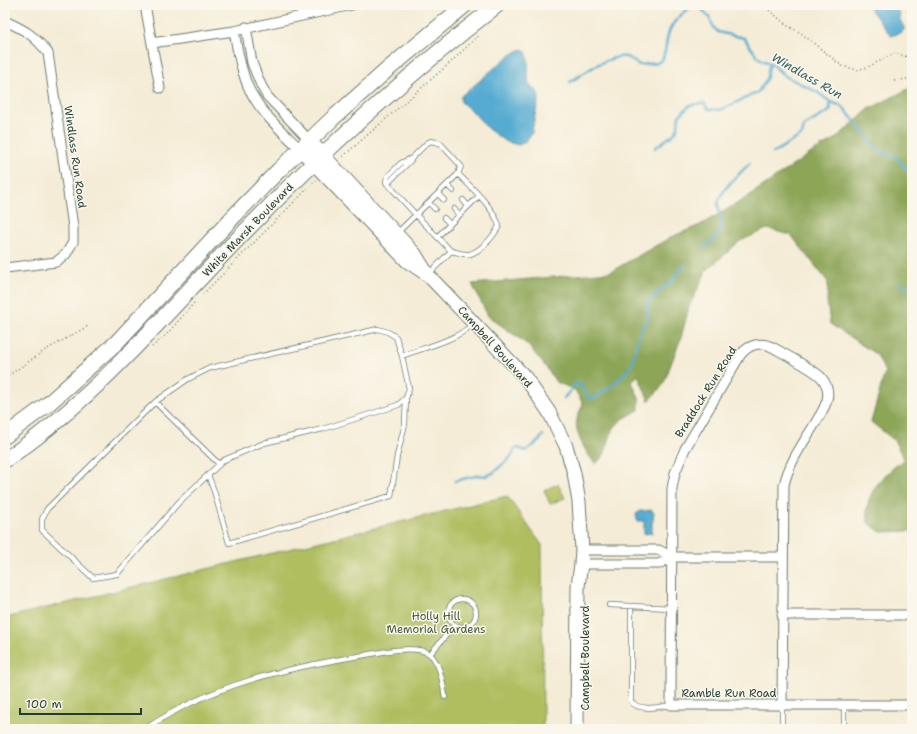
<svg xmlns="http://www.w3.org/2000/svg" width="917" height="734" viewBox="0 0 917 734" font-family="'Shantell Sans',sans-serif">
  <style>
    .green { fill: #b0be60; stroke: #687e4a }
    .forest { fill: #8ca556; stroke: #567145 }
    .water { fill: #54abd1; stroke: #3a7482 }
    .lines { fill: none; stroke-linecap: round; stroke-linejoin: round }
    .stream { stroke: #54abd1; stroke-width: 2.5 }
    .lane-casing { stroke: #6a7a6d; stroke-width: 6 }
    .street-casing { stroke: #6a7a6d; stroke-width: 11 }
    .secondary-casing { stroke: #6a7a6d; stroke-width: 15 }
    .primary-casing { stroke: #6a7a6d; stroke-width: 17 }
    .path { stroke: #6a7a6d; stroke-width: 1.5; stroke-dasharray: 1 3; stroke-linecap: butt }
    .lane { stroke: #fff; stroke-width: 4.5 }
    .street { stroke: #fff; stroke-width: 9 }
    .secondary { stroke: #fff; stroke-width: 13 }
    .primary { stroke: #fff; stroke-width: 15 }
    .labels { text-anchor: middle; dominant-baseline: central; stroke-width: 3; stroke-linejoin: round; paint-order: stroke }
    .street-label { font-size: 11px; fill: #1f3d34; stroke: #fbf7ec }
    .park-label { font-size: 11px; fill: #435d3f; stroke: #fbf7ec }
    .water-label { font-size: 12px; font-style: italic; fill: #2f5e63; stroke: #fbf7ec }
  </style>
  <rect width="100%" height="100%" fill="#fbf7ec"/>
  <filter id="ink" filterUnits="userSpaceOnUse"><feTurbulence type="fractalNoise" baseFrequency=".025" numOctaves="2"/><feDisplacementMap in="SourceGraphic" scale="8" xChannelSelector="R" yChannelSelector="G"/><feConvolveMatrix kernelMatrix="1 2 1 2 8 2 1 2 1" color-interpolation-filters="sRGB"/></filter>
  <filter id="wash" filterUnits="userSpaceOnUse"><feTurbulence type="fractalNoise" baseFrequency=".012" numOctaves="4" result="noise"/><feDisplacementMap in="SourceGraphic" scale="16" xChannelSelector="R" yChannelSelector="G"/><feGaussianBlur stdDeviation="0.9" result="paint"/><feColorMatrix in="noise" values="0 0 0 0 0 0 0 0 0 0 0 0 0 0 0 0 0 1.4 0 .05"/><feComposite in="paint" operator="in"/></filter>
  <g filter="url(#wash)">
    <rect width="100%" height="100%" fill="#f4ecd6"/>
    <!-- green -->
    <path class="green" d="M558 484 565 498 550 504 544 490Z
      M507 496 542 545 543 729H5V618Z"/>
    <!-- forest -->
    <path class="forest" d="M912 87V531L881 532 868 523C868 519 867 515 867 511 868 488 888 472 904 459L894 440 871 422 885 372 877 355 830 324 827 301 828 282 791 235 767 229 740 241 706 271 689 307 681 338 663 385 649 401 638 375 632 382 639 398V410L621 420 613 429 604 455 596 464C587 456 573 431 577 419 578 414 581 409 583 404L575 390 556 382 545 366 528 345 488 316 472 284 610 272 671 237 700 225 743 200 814 151 834 140 869 109Z"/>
    <!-- water -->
    <path class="water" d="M867 5H894L897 12H900C896 27 917 28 891 36Z
      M523 49C532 55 526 73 529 84L537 91 539 98 534 120 532 133 526 141 519 145 506 142 488 129 474 113 461 102V96L467 91C481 81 509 52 523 49Z
      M652 510 654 513 652 524V533L644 534V521H637L636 514 640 511Z"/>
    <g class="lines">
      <!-- stream -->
      <path class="stream" d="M698 5 709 17 714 28 718 32 744 38 758 57 762 60 772 64 785 76 817 92 829 101 843 107 866 135 878 151 896 157 905 168 912 170
        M570 82C583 74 609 54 626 57 631 58 634 62 639 65L657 63 662 60C666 51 666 43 668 35 671 22 683 13 693 5
        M655 148 675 133 678 127 679 116 690 105 704 103 708 109 719 110 725 108 758 92 766 80 770 63
        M773 153 802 135 804 126 828 112 831 109 829 101
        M704 247C716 240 723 230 721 217 720 213 718 208 718 204 722 187 739 175 750 163
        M898 284 912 289
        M564 398 576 384 579 383 589 398 592 399 595 398 614 384 629 369 632 364 640 332 647 320 648 312 646 304 664 287 672 282 675 276 685 265
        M455 481 479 475 485 476 493 473 511 457 515 449 518 448 526 451 539 441 543 435"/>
    </g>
  </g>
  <g filter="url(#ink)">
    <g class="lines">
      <!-- lane casing -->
      <g class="lane-casing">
        <path id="lane" d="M387 184 411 160
          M447 185 453 191
          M438 194 444 200
          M463 200 468 206
          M429 203 435 209
          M454 209 459 215
          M444 218 450 224
          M397 233 458 174C471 187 495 209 499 226 494 236 481 251 470 254 464 255 457 252 451 251L429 274
          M437 237 479 196
          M451 251 416 215 386 182 387 177 401 163 412 158 427 143 431 141 440 143 461 166 458 174
          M378 329 388 332 396 337 402 356 409 389 406 398 398 405 380 411 323 429 264 443 224 460 179 502 117 574 93 578 42 530V519L47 509 155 402 188 379 210 368Z
          M402 356C423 348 457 340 473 324
          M155 402 219 464
          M208 475 214 491 229 543 391 496 397 456 405 424 406 398
          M448 613a14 14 0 1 1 28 0a14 14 0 1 1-28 0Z
          M609 605 672 608
          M631 607V701C638 712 659 707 671 705
          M430 654 455 625
          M782 705V724L784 729
          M145 729C212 684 286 668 365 655 381 652 413 645 428 653 440 660 443 684 445 697
          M841 729 844 722V705"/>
      </g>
      <!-- street casing -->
      <g class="street-casing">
        <path id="street" d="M145 5 160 88
          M5 21C25 30 34 35 48 53L73 227V242L66 254 56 262 5 268
          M246 27 252 63 261 85 267 96 310 141
          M234 31C237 49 243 81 253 96 264 116 284 133 301 150
          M152 43 234 31 352 5
          M582 550H659L672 557H783
          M581 564H659L672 557
          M782 615H912
          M782 705 784 485C789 462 804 442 816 422 820 415 825 408 827 400 829 392 827 384 821 377 813 369 786 355 774 348 762 341 750 344 741 354L685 449 675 473 672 488 671 705H912"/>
      </g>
      <!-- secondary casing -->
      <g class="secondary-casing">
        <path id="secondary" d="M310 141 415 254 426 272
          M301 150 407 261 428 275 525 377 549 412 566 446 574 473 579 502 582 550 581 564 578 586 577 729"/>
      </g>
      <!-- primary casing -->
      <g class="primary-casing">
        <path id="primary" d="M5 436 48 404 117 342 235 215 279 170 332 119 387 70 465 5
          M5 460C90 403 157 323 227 250 311 162 401 80 497 5"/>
      </g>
      <!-- path -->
      <path class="path" d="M763 5 788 26 801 33 842 66 857 70 868 67 895 53 905 56 912 61
        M507 11 514 5
        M894 81 912 78
        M340 159 450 63 480 34
        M203 294 316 180
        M152 347 167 334 195 302
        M5 378 44 351 88 326"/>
      <!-- lane -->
      <use href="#lane" class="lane"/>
      <!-- street -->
      <use href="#street" class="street"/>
      <!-- secondary -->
      <use href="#secondary" class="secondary"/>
      <!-- primary -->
      <use href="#primary" class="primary"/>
    </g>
  </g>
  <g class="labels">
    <!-- street labels -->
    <g class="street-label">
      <text transform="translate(75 157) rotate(82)">Windlass Run Road</text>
      <text transform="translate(248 230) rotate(-46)">White Marsh Boulevard</text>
      <text transform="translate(495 347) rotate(48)">Campbell Boulevard</text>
      <text transform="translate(706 392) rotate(-58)">Braddock Run Road</text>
      <text transform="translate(585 658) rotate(-90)">Campbell Boulevard</text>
      <text x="729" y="693">Ramble Run Road</text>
    </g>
    <!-- park labels -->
    <g class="park-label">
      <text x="436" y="616">Holly Hill<tspan x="436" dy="13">Memorial Gardens</tspan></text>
    </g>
    <!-- water labels -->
    <g class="water-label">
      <text transform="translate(807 76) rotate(30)">Windlass Run</text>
    </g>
  </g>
  <!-- margin -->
  <rect width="917" height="734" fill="none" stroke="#fbf7ec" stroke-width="20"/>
  <!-- scale -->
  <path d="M20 708v6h121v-6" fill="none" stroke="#1f3d34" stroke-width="2"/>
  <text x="26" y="708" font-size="12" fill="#1f3d34" stroke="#fbf7ec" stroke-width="3" paint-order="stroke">100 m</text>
</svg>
